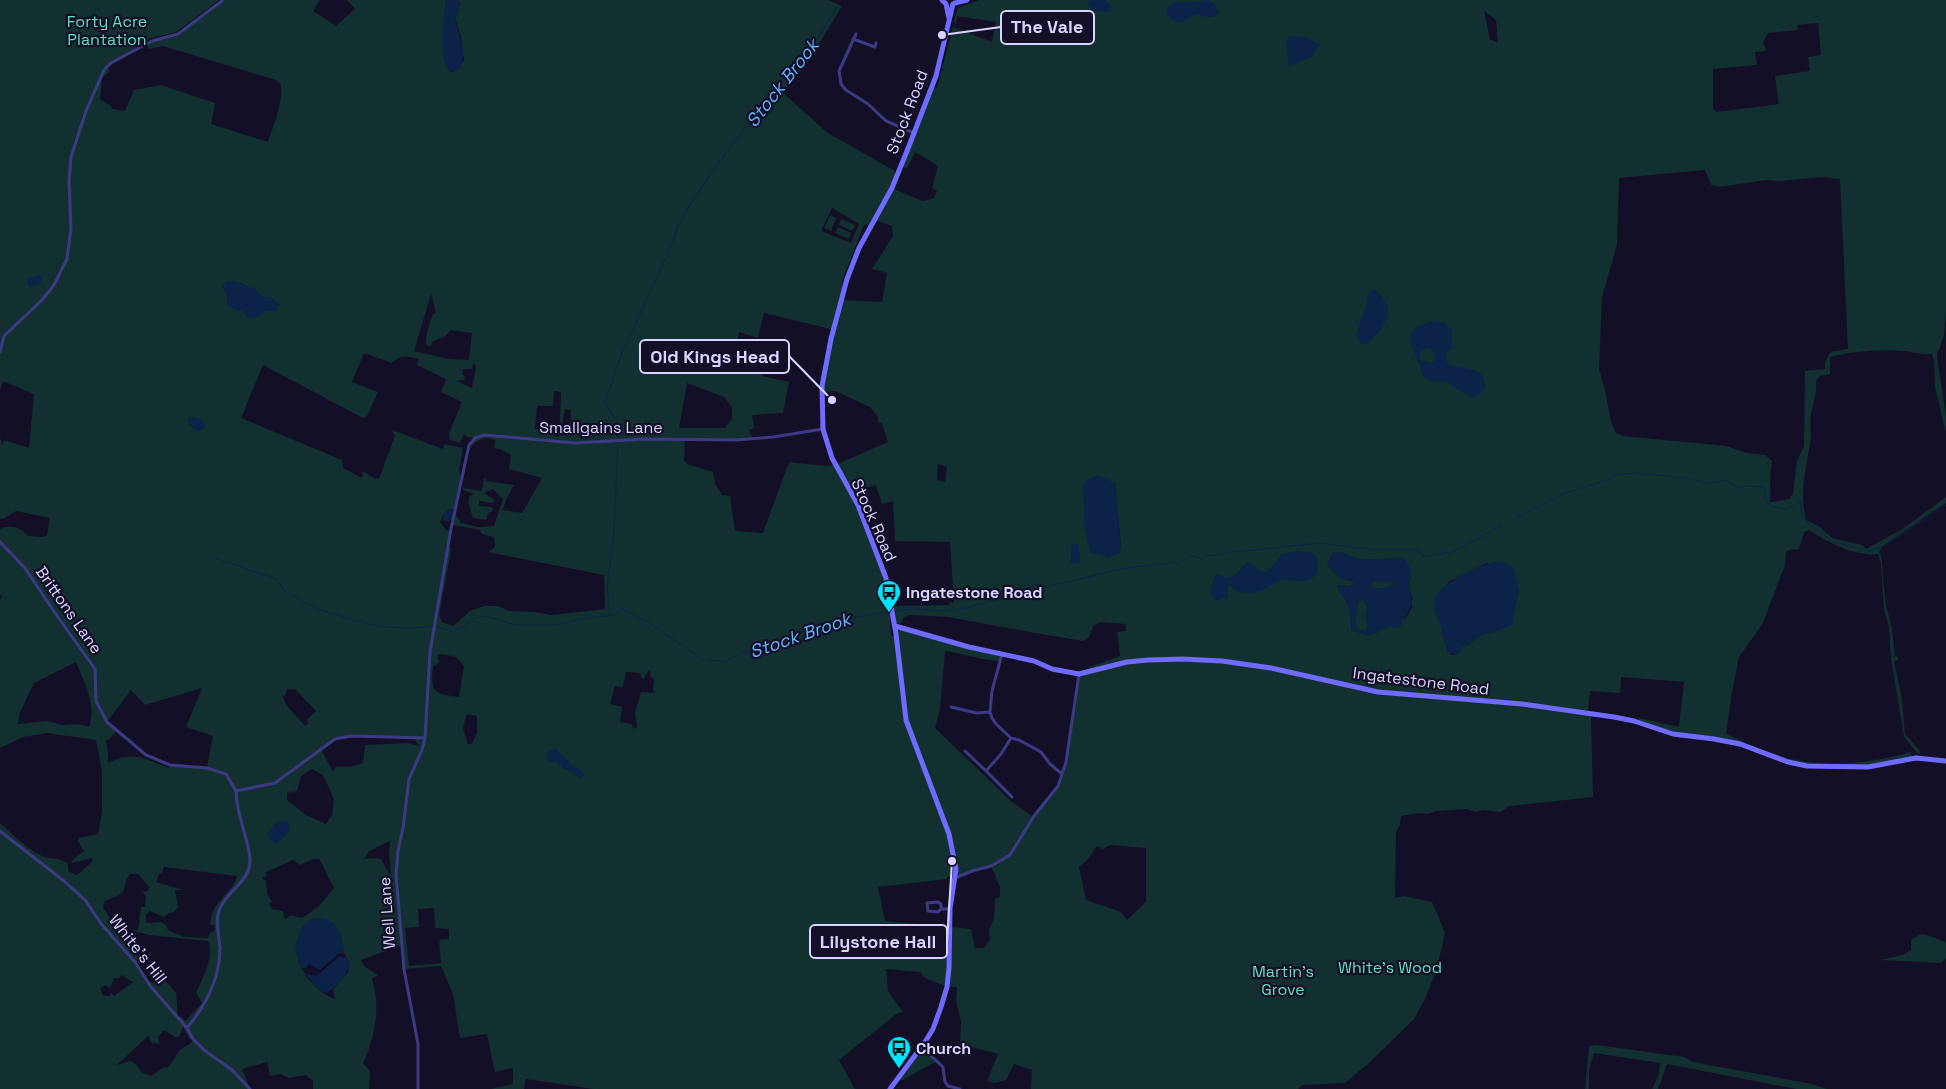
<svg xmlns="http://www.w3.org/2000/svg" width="1946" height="1089" viewBox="0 0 1946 1089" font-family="'Space Grotesk',sans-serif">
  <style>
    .green { fill: #12302f; fill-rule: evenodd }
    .water { fill: #0c2248; fill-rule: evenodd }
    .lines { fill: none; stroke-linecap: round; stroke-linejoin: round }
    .stream { stroke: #0c2248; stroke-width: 1 }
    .street { stroke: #3d3a85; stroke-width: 3 }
    .secondary { stroke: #6f6bff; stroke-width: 5 }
    .labels { text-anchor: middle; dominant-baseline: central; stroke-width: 4.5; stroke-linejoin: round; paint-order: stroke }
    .park-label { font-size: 16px; fill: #5fe0c0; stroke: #130f26 }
    .street-label { font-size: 16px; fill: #d9d4ff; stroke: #130f26 }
    .poi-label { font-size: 16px; font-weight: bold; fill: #d9d4ff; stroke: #130f26; text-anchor: start }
    .water-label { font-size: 18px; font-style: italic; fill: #62b6ff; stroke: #130f26 }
    .leader { fill: none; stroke: #d9d4ff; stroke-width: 2 }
    .callout-dot { fill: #d9d4ff; stroke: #130f26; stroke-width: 2 }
    .callout { fill: #130f26; stroke: #d9d4ff; stroke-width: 2 }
    .callout-label { font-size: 18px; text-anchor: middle; font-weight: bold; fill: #d9d4ff }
  </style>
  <rect width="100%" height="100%" fill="#130f26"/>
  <!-- green -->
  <path class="green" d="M0 0H219L176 32 151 38 104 68 107 67 110 71 102 78 100 99 111 106 112 109 125 111 134 90 161 85 215 103 211 124 268 142C274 124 283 103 281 85L276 80 163 46 149 49 146 44 178 34 223 0H320L313 11 336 26 355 9 347 0H446C444 19 439 56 449 72 458 72 460 67 464 60L461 37 455 18 460 4 458 0H828L842 6 808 62 783 93 828 133 895 171V182L892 188 922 201 933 199 937 191 932 188 938 166 915 152 907 169 900 165 931 87 937 88 953 27 992 42 996 22 957 16 956 25 954 21 958 8 979 0H1946V313L1944 335 1939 351 1937 352V357L1946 417V433L1935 387 1934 361 1932 354C1922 355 1914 352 1904 351 1880 349 1854 351 1830 357V374L1820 376 1816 381C1817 394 1813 403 1811 415 1809 424 1812 434 1810 443 1806 469 1799 494 1806 520L1820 527 1832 538 1862 545 1866 549 1904 528 1946 497V503L1884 545 1879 552 1882 560 1883 579 1886 605 1892 629 1895 656 1898 657V660L1894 661 1902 700 1905 734 1921 752 1918 754 1904 737 1891 658 1889 627 1884 610 1881 564 1878 554C1856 557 1827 542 1809 530L1804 532 1799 549 1789 550 1786 552 1785 565 1763 623 1739 657 1732 692 1726 734C1747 743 1769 754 1791 759 1831 768 1872 763 1911 752L1912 758 1882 765 1807 766 1752 748 1673 734 1638 723 1639 718 1679 727 1684 682 1621 677 1620 693 1590 691 1588 713 1592 714 1591 719 1593 797 1509 806 1501 812 1483 810 1476 812 1467 809 1436 811 1428 814 1418 813 1401 816 1400 825 1396 832 1395 898 1404 896 1432 902 1445 933 1437 968 1426 997 1414 1019 1368 1064 1345 1083 1302 1085 1298 1089H1031L1032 1070 1014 1064 1006 1080 995 1083 987 1081 998 1054 960 1044 961 1021 956 1001 957 987H947L925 978 920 972 886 969 888 991 903 1012 898 1013 839 1060 855 1089H593L526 1079 524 1089H491L513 1084V1068L495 1072 487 1034 460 1038 453 994 441 966 404 969 402 945 361 960 365 967 378 975 372 979C381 1006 375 1038 363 1063L370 1071 369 1089H313V1081L306 1075 289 1078 280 1074 270 1076 267 1062 242 1069 250 1089H0V823C12 834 27 849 42 856 52 861 56 855 68 864V871L77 875 92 862V858L72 863 71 861 84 851 78 841 79 838 98 834 102 811V771L96 740 47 733 23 737 0 748V600L2 596 0 595V529C12 524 19 527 28 536L43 537 47 535 50 518 16 511 5 518 0 519V438L3 445 4 440 29 448 34 394 3 381 0 389ZM1484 11 1496 20 1498 43 1490 39ZM1818 23 1821 55 1808 57 1810 71 1775 76 1779 104 1717 112 1713 109V69L1757 65 1755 52 1766 51 1763 42 1768 33 1798 30 1797 25ZM1705 170 1711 185 1719 187 1766 180 1780 181 1821 177 1840 179 1848 349 1830 352 1825 363V369L1805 371 1804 446 1797 461 1793 494 1789 499 1770 502C1771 489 1769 474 1772 461L1765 455 1747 453 1726 446 1623 436 1616 433 1611 422 1605 390 1599 369 1602 297 1617 245 1619 178ZM832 208 859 224 851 243 821 231ZM875 220 892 226 893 236 872 269 887 273 882 302 841 300 843 278 863 227 866 224 870 227ZM241 283 263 297 227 303V293L221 286ZM431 294 436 313 433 314C429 324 426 334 426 345L430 347 433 341 444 337 451 330 472 333 469 360 448 359 414 351ZM764 313 831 329 822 386 824 392 835 391 870 407 878 417V422L882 423 888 442 835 465 826 466 789 462 763 533 735 531 730 496 722 495 715 484 713 472 687 464 684 460 685 439H753L749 430 754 428 752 415 783 413 789 382 762 376 765 366 747 370 734 366 739 332 758 338ZM364 353 392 363C401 354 407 356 419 359L417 365 446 379 441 392 462 402 449 433 450 440 460 443 464 434 468 437 475 438 467 451 468 452C474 441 483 435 495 440L494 448 500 449 511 455 509 469 542 478 522 513 503 510 506 500 514 485 487 481 484 477 482 491 463 488V490L474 494 470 496 468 502 473 518 486 520 488 513 493 511 492 507 479 506V501L492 503 495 500 484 493 493 489 503 499 494 526 478 527 461 523 456 515 460 491 453 525 480 530 482 534 494 537 495 547 488 552 604 575 605 609 551 615 534 612 509 611 498 606H484L470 611 453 626 442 622 439 615 450 556 451 549 449 546 451 531 446 530 440 522 443 515 451 509 454 510 461 476 459 471 463 448 444 444 443 449 392 430 395 436 379 479 372 477 363 471 362 478 343 468 342 460 241 418 263 365 363 418 367 416 378 392 352 382ZM474 363 476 366 472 388 458 382 459 380H464L465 377 462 374 463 369H471ZM687 383 724 397 732 407V418L725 428H679ZM554 391 561 392V394L559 437 553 435 552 431 535 429 537 406H553ZM565 409 571 410 570 426 562 427ZM938 464 947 467 945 482 937 480ZM1115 483 1121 547 1085 530ZM876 485 882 504 893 501 895 541 950 542 954 603 950 602 949 605 893 606 886 578 851 492ZM1333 552 1343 553 1359 560 1403 558 1412 598V607L1406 618 1390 626 1381 628 1372 633 1352 631 1350 609 1343 595V585L1349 587 1354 584 1353 581C1340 579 1335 576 1328 565ZM1487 563 1519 590 1511 625C1495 633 1482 631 1468 645H1465L1461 647 1458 654 1451 655 1446 648V644L1442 634 1448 582ZM910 615 949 617 1029 632 1083 641 1089 637 1094 625 1100 622 1125 624 1126 631 1117 632 1120 656 1090 667 1079 674 1066 762 1058 786 1033 817 1011 801 935 728 940 709 945 651C964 654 981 660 1001 661L1002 653 895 626 896 636H891L890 620 893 618 894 622 900 624 904 617ZM442 654 456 657 464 666 459 697C434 694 430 693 433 667L440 661 437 659 438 655ZM76 662C84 682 97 705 89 727L79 724 62 725 47 721 18 724 20 712 34 683ZM649 670 651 671 650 677 654 679 653 691 657 693 641 692 635 712 637 727 633 729 632 724 620 722 622 707 610 704 615 686 623 687 626 672 640 673 642 678 644 679ZM202 688 186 727 213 736 207 768 170 765 169 768C144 759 134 750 108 763V750L105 740 109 739 117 731 107 722 131 690 145 705ZM287 689H295L316 711 307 719 308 724 305 726 287 706 282 695 285 696ZM467 714 477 716V733L472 744H468L463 728ZM364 736 414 738 419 746 407 743 365 745 363 763 350 767H336L333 772 322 751C335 736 346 738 364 736ZM547 753 561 757 567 760 572 766 579 769 581 779 572 771 564 769 558 762 547 761ZM312 769 323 775 334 799 332 815 326 824 306 815 287 800V793L297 791 301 776ZM390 841 389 854 391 875C377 859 390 857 364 859L369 851ZM1110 845 1146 848V902L1127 920 1121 912 1086 900 1079 867 1089 858 1097 846 1103 849ZM313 859H319C326 868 327 878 334 887 323 903 318 908 302 918L291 915 285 919 283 911 272 909 269 904 272 901 267 894 266 881 262 878 267 876 266 872 293 860 300 865ZM991 866 1000 887V897L995 899 994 918 989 930 990 939 984 948H975L971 929 885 921 878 887 947 879V877L955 876V879L972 871ZM164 867 237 876C233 894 211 900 210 925H214L215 930 209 934 208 938 184 937 168 930 166 925 161 922 146 923V914L150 911 164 917 169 913 174 912 178 907 175 890H183L156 882 159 874 162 873ZM130 874H138L149 887 148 891 142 892 146 895 145 907H141L138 930H131L149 935 208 941C215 958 202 978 196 993L202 1003 186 1021 178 1015 176 993 163 978 152 983 143 976 138 969 137 956 130 940 125 939 103 908 104 902C109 898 118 897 122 893 127 887 124 880 130 874ZM434 908 435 928 449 929V939L439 940 441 963 409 966 405 928 419 927 418 909ZM315 918 340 933 344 953 350 964 348 972 333 990 335 999C316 992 296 969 296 947 296 942 299 938 299 932L308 921ZM121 975 133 982 114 996 111 992 110 996H103L100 988 105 985 110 988 114 978H119ZM183 1027 190 1039 193 1040C190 1046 184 1046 180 1050 175 1056 173 1063 167 1068L164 1067 151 1076 141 1072 136 1064 131 1061 117 1065 148 1036 152 1043 160 1044 158 1037 164 1030 175 1037H179Z
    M830 215 836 218 831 231 824 228Z
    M841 219 855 225 852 231 839 225Z
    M838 227 851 233 849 239 835 233Z
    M1373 581 1393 582 1395 585 1384 588 1375 589 1371 586Z
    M1358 601H1364L1368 607C1364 619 1368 619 1367 629L1364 631 1358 630 1355 623Z
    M1924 934 1946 942V958L1941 963 1880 960 1903 955 1911 950V940L1919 935Z
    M925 1042 929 1054 937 1061 903 1080 897 1079Z
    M1597 1045 1684 1057 1693 1062 1812 1084 1827 1089H1796L1667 1064 1658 1089H1652L1659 1074 1660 1063 1594 1053 1589 1069V1089H1585L1589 1046Z"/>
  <!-- water -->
  <path class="water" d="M446 0H458C461 7 458 11 455 18 457 32 469 56 460 69L449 72C439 56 443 19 446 0Z
    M1093 0H1105L1112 7 1110 12 1094 11 1088 6V2Z
    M1208 0C1214 2 1218 7 1219 14 1212 19 1205 17 1197 14 1183 20 1178 30 1166 13V9L1174 2H1195Z
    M1289 36 1306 37 1320 44 1311 58H1308L1289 66 1286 44Z
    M38 275 43 277 42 283 29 287 26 279Z
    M228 281C241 281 245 288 254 288L263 297H270L280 304 275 311H265L259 317 248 318 243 311H238L228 306 227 293 221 286Z
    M1372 289C1380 292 1382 296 1386 303 1393 320 1379 333 1367 344L1360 343 1356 335 1367 303 1366 297Z
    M1434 321 1445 323 1452 330V348L1447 351C1439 381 1486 354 1485 388 1481 393 1477 398 1470 397L1445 381 1432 382 1423 376 1410 340C1412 326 1421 324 1434 321ZM1427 348 1432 349 1435 357 1434 361 1430 363 1420 360V352Z
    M193 417 202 420 205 425 203 430 198 431 188 425V419Z
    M1098 475 1115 483 1121 547 1119 553 1108 558 1090 552 1085 530 1083 486 1089 478Z
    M447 509H451L453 511 452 518 448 522 442 519Z
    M1074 544H1078L1081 562 1075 564 1071 563V546Z
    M1297 551 1313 553 1318 560 1317 574C1307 584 1295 581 1282 579 1267 586 1256 598 1239 592 1235 591 1232 587 1229 585L1227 587 1228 597 1216 601 1211 596 1213 594 1210 591 1214 578 1218 574 1225 578C1243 575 1237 567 1249 562L1262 572H1267L1282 554Z
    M1333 552 1343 553 1359 560 1403 558 1410 566 1411 579 1409 581 1412 604 1400 627 1395 628 1390 626 1386 629 1381 628 1378 633 1370 634V636L1352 631C1351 618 1351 601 1339 592L1338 585 1349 587 1354 584 1353 581C1340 579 1335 576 1327 565ZM1373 581 1393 582 1395 585 1384 588 1375 589 1371 586ZM1358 601H1364L1368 607C1364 620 1368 619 1367 629L1364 631 1358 630 1355 623Z
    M1502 561 1514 568 1519 590 1512 625C1495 633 1482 631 1468 645H1465L1462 647V651L1458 654 1447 653 1446 644 1442 634V630L1434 608 1435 596C1453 577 1476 565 1502 561Z
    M553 748 557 749 561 756 565 757 572 766 581 770 584 775 581 779 572 771 564 769 558 762 549 763 547 761V753Z
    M286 821 290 825 289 832 276 844 270 840 268 833 276 822Z
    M315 918C340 918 340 933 344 953L338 954 320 970 309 964 306 968H302C299 961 294 952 296 944 297 939 299 938 299 932L308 921Z
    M339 957H346L350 964C347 975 335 991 324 993L316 987 305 973 316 976Z"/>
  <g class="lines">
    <!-- stream -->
    <path class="stream" d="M618 439 619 425 605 403 621 355 670 249 678 226 691 203 722 158 776 89 804 60 838 5
      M1516 518 1563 494 1610 479 1617 475 1633 473 1688 478 1709 484 1726 480 1739 488 1744 486 1764 487 1765 497 1770 506 1785 509 1800 501 1803 519 1833 542 1870 551 1884 546 1946 505
      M215 558 276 579 286 592 318 609 346 618 382 627 414 628 435 626 453 632 464 626 474 618 486 616 515 625H556L582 619 614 615 621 608 649 623 704 660
      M893 611 914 609 946 611 966 608 997 599 1037 584 1045 587 1126 568 1180 562 1193 556 1202 559 1208 555 1218 556 1234 551H1246L1319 543 1369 549H1417L1424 557 1452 552 1501 526
      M610 614 607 587 614 531 618 443
      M708 660 725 661C778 639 832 618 889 612
      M420 740H429"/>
    <!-- street -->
    <path class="street" d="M856 34 839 71 841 84 846 90 868 104 886 121 914 133
      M853 39 875 47 876 43
      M0 352 4 336 42 300 54 285 67 259 71 228 69 181 71 157 86 111 104 70 111 63 152 41 178 34 223 0
      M0 542 25 568 55 613 95 669 96 701 107 722 146 755 170 765 207 768 226 774 236 791
      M1002 654 992 691 990 712 992 718 996 724 1011 738 1019 740 1041 752 1050 764 1062 774
      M951 707 977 713 990 712
      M965 751 986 771 1001 754 1011 738
      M986 771 1012 797
      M236 791 275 783 335 739 351 736 425 738
      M0 831 64 881 85 900 102 925 135 962 151 987 187 1028 193 1039 204 1050 232 1070 250 1089
      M955 878 972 871 991 866 1010 855 1034 816 1058 786 1066 762 1079 674
      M941 909V904L938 902 927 903 928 911 938 912 941 909H950
      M187 1028C206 1005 220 977 220 948 219 934 214 919 221 906 230 889 251 880 250 859 248 836 236 815 236 791
      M925 1043 929 1054 943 1067 945 1082 948 1086 960 1089
      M418 1089V1044L404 969 396 875 398 851 403 828 409 779 422 750 425 738 430 652 451 529 469 445 475 438 484 435 575 443 643 439 736 440 773 437 823 429"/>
    <!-- secondary -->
    <path class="secondary" d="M942 0 946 4 949 18
      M955 3 967 0
      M895 626 969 647 1034 661 1052 669 1079 674 1127 662 1148 660 1183 659 1222 661 1271 668 1378 692 1522 704 1614 717 1634 721 1673 734 1714 739 1740 744 1788 762 1807 766 1868 767 1916 758 1946 761
      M890 1089 925 1042 933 1029 941 1007 947 987 949 968 950 909 956 869 949 834 906 720 896 634 886 578 858 505 832 458 823 429 822 386 831 339 847 279 859 248 892 188 909 146 936 76 953 4"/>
  </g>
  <!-- icons -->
  <defs>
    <g id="bus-pin" transform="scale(1.25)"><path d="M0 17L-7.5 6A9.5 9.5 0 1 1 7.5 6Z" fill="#00e5ff" stroke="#130f26"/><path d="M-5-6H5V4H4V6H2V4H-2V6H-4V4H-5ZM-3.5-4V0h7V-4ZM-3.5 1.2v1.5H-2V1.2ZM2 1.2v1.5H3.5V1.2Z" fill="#111"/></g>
  </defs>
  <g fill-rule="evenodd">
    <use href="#bus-pin" x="889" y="592"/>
    <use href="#bus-pin" x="899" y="1048"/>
  </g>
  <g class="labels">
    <!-- park labels -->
    <g class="park-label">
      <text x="107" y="21">Forty Acre<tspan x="107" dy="18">Plantation</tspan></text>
      <text x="1390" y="967">White's Wood</text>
      <text x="1283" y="971">Martin's<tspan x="1283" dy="18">Grove</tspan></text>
    </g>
    <!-- street labels -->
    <g class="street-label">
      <text transform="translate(907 112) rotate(-69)">Stock Road</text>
      <text x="601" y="427">Smallgains Lane</text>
      <text transform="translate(874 520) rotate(66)">Stock Road</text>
      <text transform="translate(69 610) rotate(55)">Brittons Lane</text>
      <text transform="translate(1421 681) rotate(7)">Ingatestone Road</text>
      <text transform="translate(387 913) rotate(-94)">Well Lane</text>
      <text transform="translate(138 949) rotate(52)">White's Hill</text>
    </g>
    <!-- poi labels -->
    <g class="poi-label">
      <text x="906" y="592">Ingatestone Road</text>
      <text x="916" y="1048">Church</text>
    </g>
    <!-- water labels -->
    <g class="water-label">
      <text transform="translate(782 83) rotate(-52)">Stock Brook</text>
      <text transform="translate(800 635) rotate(-19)">Stock Brook</text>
    </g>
  </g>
  <!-- callouts -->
  <path class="leader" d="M942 35L1001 27M832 400L789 356M952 861L947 942"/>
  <g class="callout-dot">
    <circle cx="942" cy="35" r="5"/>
    <circle cx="832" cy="400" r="5"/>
    <circle cx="952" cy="861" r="5"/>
  </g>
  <g class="callout">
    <rect x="1001" y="11" width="93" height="33" rx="5"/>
    <rect x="640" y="340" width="149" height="33" rx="5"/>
    <rect x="810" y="925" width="137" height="33" rx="5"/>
  </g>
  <g class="callout-label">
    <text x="1047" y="33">The Vale</text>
    <text x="715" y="363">Old Kings Head</text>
    <text x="878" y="948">Lilystone Hall</text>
  </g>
</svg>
